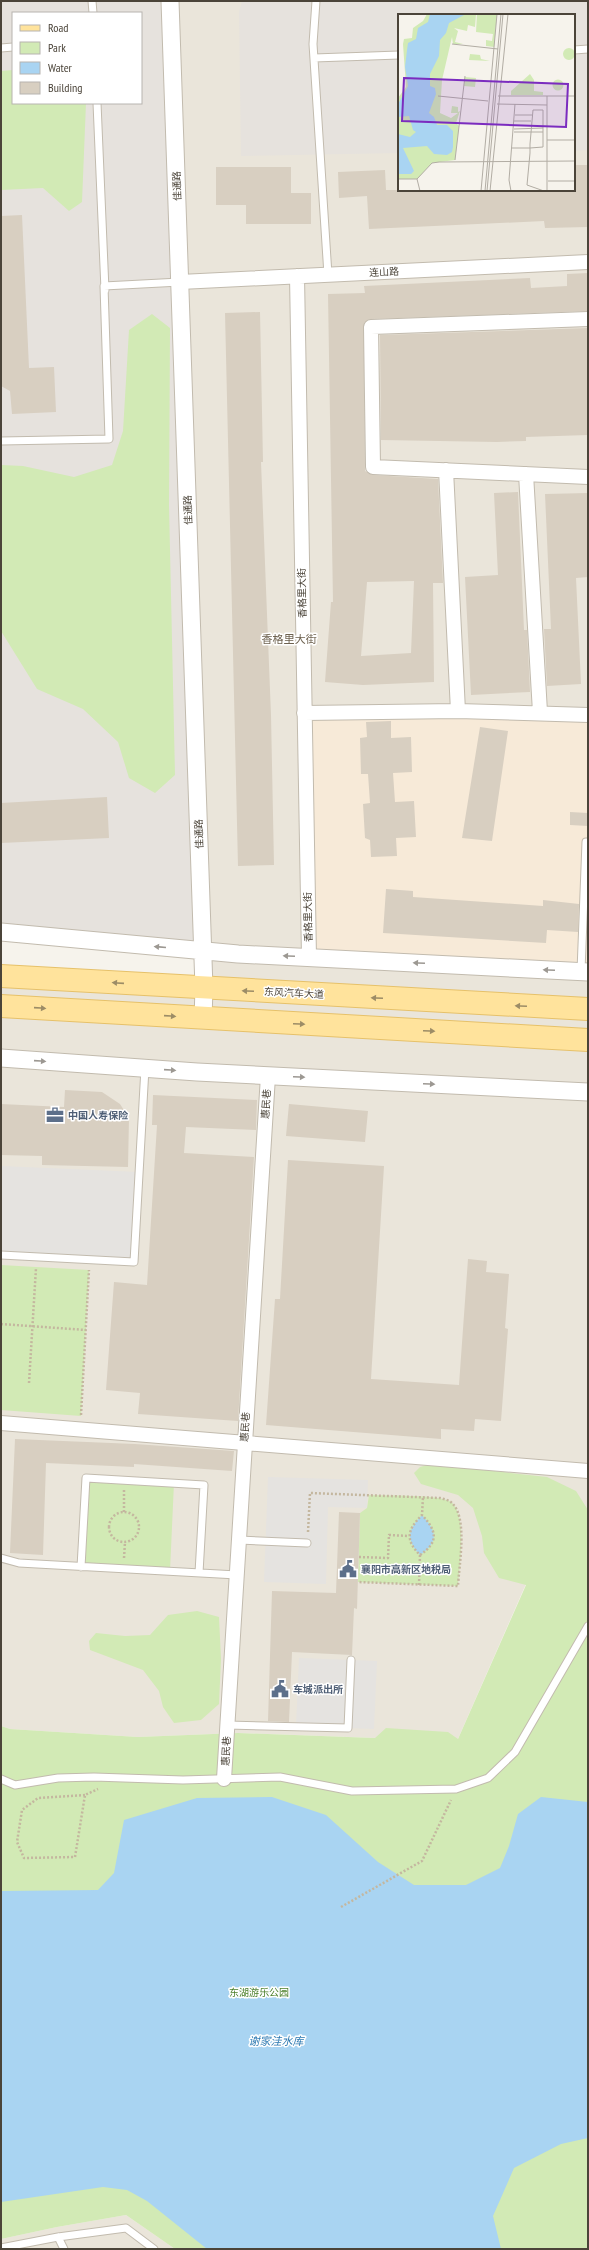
<svg xmlns="http://www.w3.org/2000/svg" width="589" height="2250" viewBox="0 0 589 2250" font-family="'PT Sans Narrow','Noto Sans SC',sans-serif">
  <style>
    .residential { fill: #eae5da; fill-rule: evenodd }
    .commercial { fill: #f7ead8 }
    .industrial { fill: #e6e2dd; fill-rule: evenodd }
    .green { fill: #d2eab5 }
    .parking { fill: #e5e3e0 }
    .water { fill: #a9d4f2 }
    .building { fill: #d8cfc1; fill-rule: evenodd }
    .lines { fill: none; stroke-linecap: round; stroke-linejoin: round }
    .service-casing { stroke: #c2bbae; stroke-width: 9 }
    .minor-casing { stroke: #c2bbae; stroke-width: 16 }
    .tertiary-casing { stroke: #c2bbae; stroke-width: 19 }
    .primary-casing { stroke: #e6c16a; stroke-width: 24 }
    .path { stroke: #c4b79f; stroke-width: 2.5; stroke-dasharray: 2 2; stroke-linecap: butt }
    .service { stroke: #fff; stroke-width: 7 }
    .minor { stroke: #fff; stroke-width: 14 }
    .tertiary { stroke: #fff; stroke-width: 17 }
    .primary { stroke: #ffe39c; stroke-width: 22 }
    .oneway { fill: #9c9892 }
    .oneway2 { fill: #9c8c66 }
    .labels { text-anchor: middle; dominant-baseline: central; stroke-width: 3; stroke-linejoin: round; paint-order: stroke }
    .street-label { font-size: 10px; fill: #4b4439; stroke: #fff }
    .service-label { font-size: 10px; font-weight: bold; fill: #4e5e75; stroke: #fff; text-anchor: start }
    .park-label { font-size: 10px; fill: #4a7f2a; stroke: #fff }
    .neighbourhood-label { font-size: 11px; fill: #6e6250; stroke: #fff }
    .water-label { font-size: 11px; font-style: italic; fill: #2e7ab2; stroke: #fff }
    .inset-road { fill: none; stroke: #b2ada4; stroke-width: 1 }
    .view { fill: #7b2cbf; fill-opacity: 0.15; stroke: #7b2cbf; stroke-width: 2 }
    .inset-edge { fill: none; stroke: #4b4439; stroke-width: 2 }
  </style>
  <rect width="100%" height="100%" fill="#f6f3ec"/>
  <!-- residential -->
  <path class="residential" d="M168 1H588V1510L543 1545 457 1741 238 1733 138 1737 10 1729 1 1726V970L195 995ZM399 15H574V190H399Z
    M126 2215 175 2249H1V2239L57 2227Z"/>
  <!-- commercial -->
  <path class="commercial" d="M304 713 588 715V972L309 957Z"/>
  <!-- industrial -->
  <path class="industrial" d="M1 1H170L203 951 1 932ZM13 13H141V103H13Z
    M242 1H588V150L574 151V15H399V153L241 156 239 12Z"/>
  <!-- green -->
  <path class="green" d="M13 70V103H86L82 202 69 211 43 188 1 190V71Z
    M152 314 170 328 169 505 175 775 155 793 129 778 118 742 83 709 37 689 1 631V465L23 466 74 477 112 465 123 431 129 330Z
    M1 1265 89 1270 81 1416 1 1410Z
    M431 1464 547 1477 576 1491 588 1510V2249H175L126 2215 57 2227 1 2239V1726L10 1729 138 1737 238 1733 375 1738 386 1728 448 1732 458 1739 526 1585 499 1578 484 1553 482 1536 473 1508 458 1495 421 1484 414 1473 420 1467Z
    M86 1478 174 1483 170 1571 81 1567Z
    M369 1495C385 1496 440 1494 451 1502 468 1515 459 1567 458 1586L358 1582 360 1513 367 1508Z
    M197 1611 219 1617 221 1659 219 1704 201 1720 174 1723 163 1707 159 1691 143 1670 90 1650 89 1641 96 1633 125 1636 150 1635 168 1615Z"/>
  <!-- parking -->
  <path class="parking" d="M1 1166 139 1172 134 1262 1 1255Z
    M268 1477 368 1480 367 1508 328 1507 326 1584 264 1582Z
    M299 1658 377 1661 374 1729 296 1726Z"/>
  <!-- water -->
  <path class="water" d="M422 1515C437 1531 439 1542 420 1555 406 1540 407 1530 422 1515Z
    M272 1797 326 1815 378 1862 414 1885H466L500 1868 509 1846 518 1814 541 1797 588 1802V2138L561 2144 514 2168 493 2216 501 2249H207L147 2201 127 2190 103 2187 1 2202V1891L98 1890 114 1873 124 1820 197 1798Z"/>
  <!-- building -->
  <path class="building" d="M574 165H588V227L545 228 544 221 369 229 367 196 339 198 338 172 385 170 386 190H574Z
    M216 167H291V193H311V224H246V205H216Z
    M22 215 29 368 54 367 56 412 12 414 10 391 1 386V216Z
    M588 273V311L371 319 364 323 365 471 373 475 438 479 443 583H433L434 682 363 685 325 682 331 602H333L328 294 365 293 364 286 530 278 531 288 567 286V274ZM414 581 411 653 361 656 367 582Z
    M260 312 263 462H261L271 715 274 865 238 866 225 313Z
    M588 328V435L526 437V441L497 442 381 440 380 335Z
    M518 492 524 630H527L530 692 471 695 465 577 498 575 494 493Z
    M588 493V577L576 578 581 684 547 686 544 629H551L545 494Z
    M391 721V738L411 737 412 772 393 773 395 802 414 801 416 837 396 838 397 856 371 857 370 840 365 838 363 804 370 803 368 774H361L360 738 367 737 366 722Z
    M480 727 508 731 492 841 462 838Z
    M107 797 109 838 1 843V803Z
    M570 812 588 813V826L570 825Z
    M386 889 413 891V897L543 906V900L579 904 578 932 547 930 546 943 383 933Z
    M65 1090 102 1092 120 1104 129 1118 128 1167 42 1165V1156L1 1155V1104L64 1107Z
    M153 1095 257 1100 256 1130 186 1127 184 1153 254 1157 238 1421 138 1414 140 1393 106 1390 114 1282 147 1285 157 1125H152Z
    M289 1104 368 1111 365 1142 286 1136Z
    M288 1160 384 1166 371 1379 459 1385 468 1259 487 1261 486 1272 509 1274 505 1328 508 1329 501 1421 475 1419 474 1431 441 1429V1439L266 1425 275 1299H280Z
    M15 1439 135 1444 234 1451 232 1471 134 1464V1467L46 1463 43 1555 10 1553Z
    M339 1512 360 1513 357 1609 354 1608 352 1655 292 1652 289 1722 268 1721 272 1591 336 1593Z"/>
  <g class="lines">
    <!-- service casing -->
    <g class="service-casing">
      <path id="service" d="M92 1 93 13
        M316 1 313 44 328 275
        M1 48 13 47
        M574 50 588 49
        M314 58 399 55
        M97 103 105 290
        M1 441 109 439 104 286 180 282
        M581 971 586 842H588
        M1 1255 134 1262 145 1068
        M239 1540 307 1543
        M1 1558 19 1563 237 1575
        M81 1567 86 1478 204 1485 199 1573
        M227 1725 348 1728 351 1660
        M1 1779 15 1785 58 1778 94 1777 183 1780 280 1777 352 1791 456 1789 488 1778 515 1752 588 1626
        M58 2237 64 2249
        M1 2248 58 2237 126 2228 154 2249"/>
    </g>
    <!-- minor casing -->
    <g class="minor-casing">
      <path id="minor" d="M297 276 309 957
        M180 282 588 262
        M588 319 371 327 373 467 588 477
        M446 470 458 711
        M526 474 540 712
        M304 713 458 711 588 715
        M1 1423 588 1471
        M224 1779 268 1076"/>
    </g>
    <!-- tertiary casing -->
    <g class="tertiary-casing">
      <path id="tertiary" d="M170 1 204 988 203 1019
        M1 932 238 954 588 972
        M1 1058 197 1072 588 1092"/>
    </g>
    <!-- primary casing -->
    <g class="primary-casing">
      <path id="primary" d="M1 976 588 1009
        M1 1006 588 1040"/>
    </g>
    <!-- path -->
    <path class="path" d="M1 1324 86 1330
      M29 1383 36 1268
      M81 1415 89 1270
      M124 1512V1490
      M109 1527a15 15 0 1 1 30 0a15 15 0 1 1-30 0Z
      M308 1532 310 1493 440 1498C444 1499 449 1500 452 1503 468 1518 459 1565 458 1586L358 1582
      M420 1555C439 1542 437 1531 422 1515
      M359 1557 388 1558 389 1535 409 1536
      M124 1558 125 1542
      M419 1585 420 1555C405 1540 407 1530 422 1515L423 1497
      M85 1795 38 1798 22 1810 17 1842 24 1858 75 1857 85 1795 98 1789
      M341 1907 422 1861 451 1800"/>
    <!-- service -->
    <use href="#service" class="service"/>
    <!-- minor -->
    <use href="#minor" class="minor"/>
    <!-- tertiary -->
    <use href="#tertiary" class="tertiary"/>
    <!-- primary -->
    <use href="#primary" class="primary"/>
  </g>
  <!-- one-way arrows -->
  <defs><path id="oneway-solid" d="M-6-.8H1V-3.2L6.5 0L1 3.2V.8H-6Z"/></defs>
  <g class="oneway">
    <use href="#oneway-solid" transform="translate(160 947) rotate(-175)"/>
    <use href="#oneway-solid" transform="translate(289 956) rotate(-177)"/>
    <use href="#oneway-solid" transform="translate(419 963) rotate(-177)"/>
    <use href="#oneway-solid" transform="translate(549 970) rotate(-177)"/>
    <use href="#oneway-solid" transform="translate(40 1061) rotate(4)"/>
    <use href="#oneway-solid" transform="translate(170 1070) rotate(4)"/>
    <use href="#oneway-solid" transform="translate(299 1077) rotate(3)"/>
    <use href="#oneway-solid" transform="translate(429 1084) rotate(3)"/>
  </g>
  <g class="oneway2">
    <use href="#oneway-solid" transform="translate(118 983) rotate(-176)"/>
    <use href="#oneway-solid" transform="translate(248 991) rotate(-177)"/>
    <use href="#oneway-solid" transform="translate(377 998) rotate(-177)"/>
    <use href="#oneway-solid" transform="translate(521 1006) rotate(-177)"/>
    <use href="#oneway-solid" transform="translate(40 1008) rotate(4)"/>
    <use href="#oneway-solid" transform="translate(170 1016) rotate(4)"/>
    <use href="#oneway-solid" transform="translate(299 1024) rotate(3)"/>
    <use href="#oneway-solid" transform="translate(429 1031) rotate(3)"/>
  </g>
  <!-- icons -->
  <defs>
    <g id="office-bare" transform="scale(1.38)"><path d="M-6-3h4V-5.5h4V-3h4V5H-6ZM-1-4.5V-3h2v-1.5ZM-6 0V1H6V0Z" fill="#5c6f8a" stroke="#fff" stroke-width="2.5" paint-order="stroke"/></g>
    <g id="civic-bare" transform="scale(1.38)"><path d="M-.6-6.5H3V-4.5H.6V-3L4-1V1h2V6H-6V1h2V-1L-.6-3ZM-1.2 2.5V6h2.4V2.5Z" fill="#5c6f8a" stroke="#fff" stroke-width="2.5" paint-order="stroke"/></g>
  </defs>
  <g fill-rule="evenodd">
    <use href="#office-bare" x="55" y="1115"/>
    <use href="#civic-bare" x="348" y="1569"/>
    <use href="#civic-bare" x="280" y="1689"/>
  </g>
  <g class="labels">
    <!-- street labels -->
    <g class="street-label">
      <text transform="translate(177 186) rotate(-92)">佳通路</text>
      <text transform="translate(384 272) rotate(-3)">连山路</text>
      <text transform="translate(188 510) rotate(-92)">佳通路</text>
      <text transform="translate(302 593) rotate(-91)">香格里大街</text>
      <text transform="translate(199 834) rotate(-92)">佳通路</text>
      <text transform="translate(308 917) rotate(-91)">香格里大街</text>
      <text transform="translate(294 993) rotate(3)">东风汽车大道</text>
      <text transform="translate(266 1104) rotate(-86)">惠民巷</text>
      <text transform="translate(245 1427) rotate(-86)">惠民巷</text>
      <text transform="translate(226 1751) rotate(-87)">惠民巷</text>
    </g>
    <!-- service labels -->
    <g class="service-label">
      <text x="68" y="1115">中国人寿保险</text>
      <text x="361" y="1569">襄阳市高新区地税局</text>
      <text x="293" y="1689">车城派出所</text>
    </g>
    <!-- park labels -->
    <g class="park-label">
      <text x="259" y="1992">东湖游乐公园</text>
    </g>
    <!-- neighbourhood labels -->
    <g class="neighbourhood-label">
      <text x="289" y="639">香格里大街</text>
    </g>
    <!-- water labels -->
    <g class="water-label">
      <text x="276" y="2041">谢家洼水库</text>
    </g>
  </g>
  <!-- overview -->
  <g transform="translate(398 14)">
    <rect width="177" height="177" fill="#f6f3ec"/>
    <path d="M29 0H78L77 13 70 11 69 17 56 14 60 17 57 28 65 30H55L54 23 44 66 42 99 53 104 60 99H53L54 92 60 93V98L62 97 58 109 61 112 57 146 34 149 19 165H0V84L8 73 5 30 6 25 14 24 15 14 25 7ZM79 0H99L96 33 88 32V26L94 27 95 20 78 18ZM165 40a6 6 0 1 1 12 0a6 6 0 1 1-12 0ZM72 40 82 41 83 45 92 47 71 46ZM132 60 136 66V77L145 78V81H113V77ZM67 63 78 64 77 73 66 72ZM154.5 71a5.5 5.5 0 1 1 11 0a5.5 5.5 0 1 1-11 0Z" fill="#d2eab5"/>
    <path d="M32 0H68L51 9 48 19 42 26 41 42 32 60V72L37 74 38 80 31 99 36 103 39 111H49L55 117V133L54 138 49 141 36 140 29 132 5 134 16 157 13 160H0V120L12 123 18 118 15 116 11 102 0 103V90L10 72 7 53 9 36 10 29 18 25 20 14 30 8Z" fill="#a9d4f2"/>
    <path class="inset-road" d="M54 30 100 35M40 82 90 87M100 82H177M149 82V177M99 90 149 91M117 101H134M116 107H133M116 115 145 114M116 118H145M149 126H177M113 134H132L145 133V96H135L132 130V139L129 171 146 177M57 146 67 62M0 165H19L34 149 41 148 177 147M19 165 22 177M150 167H177M83 177 99 0M87 177 103 0M89 177 105 0M92 177 110 0M113 177 111 166 117 90"/>
    <path class="view" d="M6 64 170 70 168 113 4 107Z"/>
    <rect width="177" height="177" class="inset-edge"/>
  </g>
  <!-- border -->
  <rect width="589" height="2250" fill="none" stroke="#4b4439" stroke-width="4"/>
  <!-- legend -->
  <rect x="12" y="12" width="130" height="92" fill="#ffffff" stroke="#b7b4b0"/>
  <rect x="20" y="25" width="20" height="6" fill="#ffe39c" stroke="#b7b4b0"/>
  <text x="48" y="32" font-size="12" fill="#4b4439">Road</text>
  <rect x="20" y="42" width="20" height="12" fill="#d2eab5" stroke="#b7b4b0"/>
  <text x="48" y="52" font-size="12" fill="#4b4439">Park</text>
  <rect x="20" y="62" width="20" height="12" fill="#a9d4f2" stroke="#b7b4b0"/>
  <text x="48" y="72" font-size="12" fill="#4b4439">Water</text>
  <rect x="20" y="82" width="20" height="12" fill="#d8cfc1" stroke="#b7b4b0"/>
  <text x="48" y="92" font-size="12" fill="#4b4439">Building</text>
</svg>
